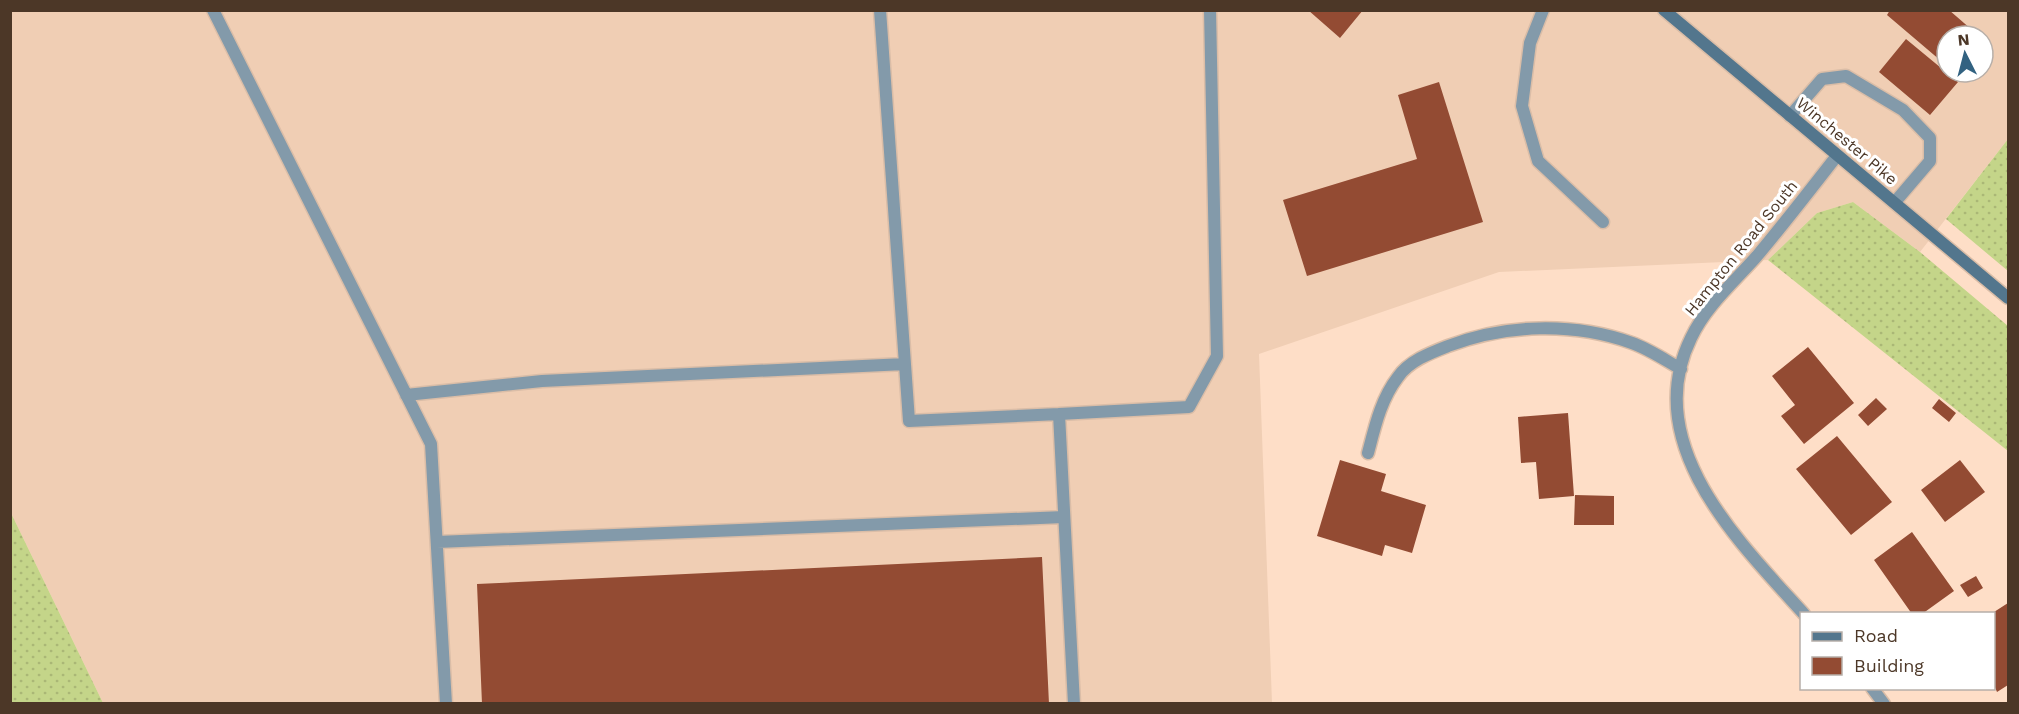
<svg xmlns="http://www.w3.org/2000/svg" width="2019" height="714" viewBox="0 0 2019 714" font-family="'Work Sans',sans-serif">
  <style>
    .built { fill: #f0ceb4; fill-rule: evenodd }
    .grass { fill: url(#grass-dots) }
    .building { fill: #934b33 }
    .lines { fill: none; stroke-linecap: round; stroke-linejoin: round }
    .service-casing { stroke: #dabda7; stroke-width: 15 }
    .minor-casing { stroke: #dabda7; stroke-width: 15 }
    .secondary-casing { stroke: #dabda7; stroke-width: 15 }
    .service { stroke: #839aaa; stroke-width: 12 }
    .minor { stroke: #839aaa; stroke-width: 12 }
    .secondary { stroke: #53768d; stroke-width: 12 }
    .labels { text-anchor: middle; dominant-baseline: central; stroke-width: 6; stroke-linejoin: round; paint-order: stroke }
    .street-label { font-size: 16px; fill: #4c3727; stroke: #fff }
  </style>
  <defs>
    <pattern id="grass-dots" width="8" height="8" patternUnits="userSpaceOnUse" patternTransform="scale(1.5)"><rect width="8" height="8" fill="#c4d589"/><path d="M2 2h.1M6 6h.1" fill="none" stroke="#aab776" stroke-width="1.8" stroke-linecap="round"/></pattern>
  </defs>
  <rect width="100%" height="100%" fill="#fedec7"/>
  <!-- built -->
  <path class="built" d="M11 11H2008V139L1920 252 1853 202 1817 213 1768 260 1499 272 1259 354 1272 703H103L11 513ZM1947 36H1983V72H1947Z"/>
  <!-- grass -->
  <path class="grass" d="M2008 139V271L1946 219Z
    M1853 202 1920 252 2008 326V451L1768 260 1817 213Z
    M10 513H11L103 703H11Z"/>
  <!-- building -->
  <path class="building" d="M1308 10H1363L1340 38Z
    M1890 10H1949L1979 36H1947V66L1887 15Z
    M1906 39 1958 82 1930 115 1879 72Z
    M1439 82 1483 222 1307 276 1283 200 1417 159 1398 95Z
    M1808 347 1854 403 1804 444 1781 416 1795 405 1772 376Z
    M1876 398 1887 409 1868 426 1858 415Z
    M1939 399 1956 413 1949 422 1932 408Z
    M1568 413 1574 496 1539 499 1536 462 1521 463 1518 417Z
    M1837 436 1892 502 1851 535 1796 469Z
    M1340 460 1386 474 1381 491 1426 505 1412 553 1385 545 1382 556 1317 536Z
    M1960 460 1985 492 1945 522 1921 490Z
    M1575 495 1614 496V525H1574Z
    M1912 532 1954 591 1922 614H1912L1874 560Z
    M1042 557 1049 704H482L477 584Z
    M1976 576 1983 588 1968 597 1960 585Z
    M2008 603V685L1997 692 1994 685V612Z"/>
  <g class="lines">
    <!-- service casing -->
    <g class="service-casing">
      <path id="service" d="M213 10 431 444 446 704
        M880 10 909 421 1059 414 1074 704
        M1543 10 1530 43 1522 106 1538 161 1603 222
        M1790 116 1822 79 1846 76 1903 110 1930 138V161L1895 202
        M406 395 542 381 905 364
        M1059 414 1189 407 1217 356 1210 10
        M437 542 1064 517"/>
    </g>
    <!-- minor casing -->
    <g class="minor-casing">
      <path id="minor" d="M1368 453C1375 426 1381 399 1398 377 1409 361 1430 353 1448 346 1506 324 1573 322 1632 343 1649 349 1665 360 1681 369
        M1804 614C1739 542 1639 444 1691 338 1706 306 1734 282 1757 256 1784 224 1810 190 1836 157
        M1872 688 1884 704"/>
    </g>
    <!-- secondary casing -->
    <g class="secondary-casing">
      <path id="secondary" d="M1664 10 2008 298"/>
    </g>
    <!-- service -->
    <use href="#service" class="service"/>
    <!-- minor -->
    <use href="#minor" class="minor"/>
    <!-- secondary -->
    <use href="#secondary" class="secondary"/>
  </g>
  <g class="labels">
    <!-- street labels -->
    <g class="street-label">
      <text transform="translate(1847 141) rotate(40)">Winchester Pike</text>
      <text transform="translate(1741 248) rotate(-51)">Hampton Road South</text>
    </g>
  </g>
  <!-- border -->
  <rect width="2019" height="714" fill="none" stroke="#4c3727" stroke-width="24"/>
  <!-- legend -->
  <rect x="1800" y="612" width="195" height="78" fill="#ffffff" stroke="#b7afa9" stroke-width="1.5"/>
  <rect x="1812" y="632" width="30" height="9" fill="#53768d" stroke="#b7afa9" stroke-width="1.5"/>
  <text x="1854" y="642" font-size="18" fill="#4c3727">Road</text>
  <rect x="1812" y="657" width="30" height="18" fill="#934b33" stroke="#b7afa9" stroke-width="1.5"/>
  <text x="1854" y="672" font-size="18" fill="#4c3727">Building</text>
  <!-- north arrow -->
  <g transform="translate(1965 54) rotate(354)"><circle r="28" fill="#ffffff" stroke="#b7afa9" stroke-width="1.5"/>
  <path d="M0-4.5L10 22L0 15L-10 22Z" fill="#326281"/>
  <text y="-9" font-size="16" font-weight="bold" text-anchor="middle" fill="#4c3727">N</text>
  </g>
</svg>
